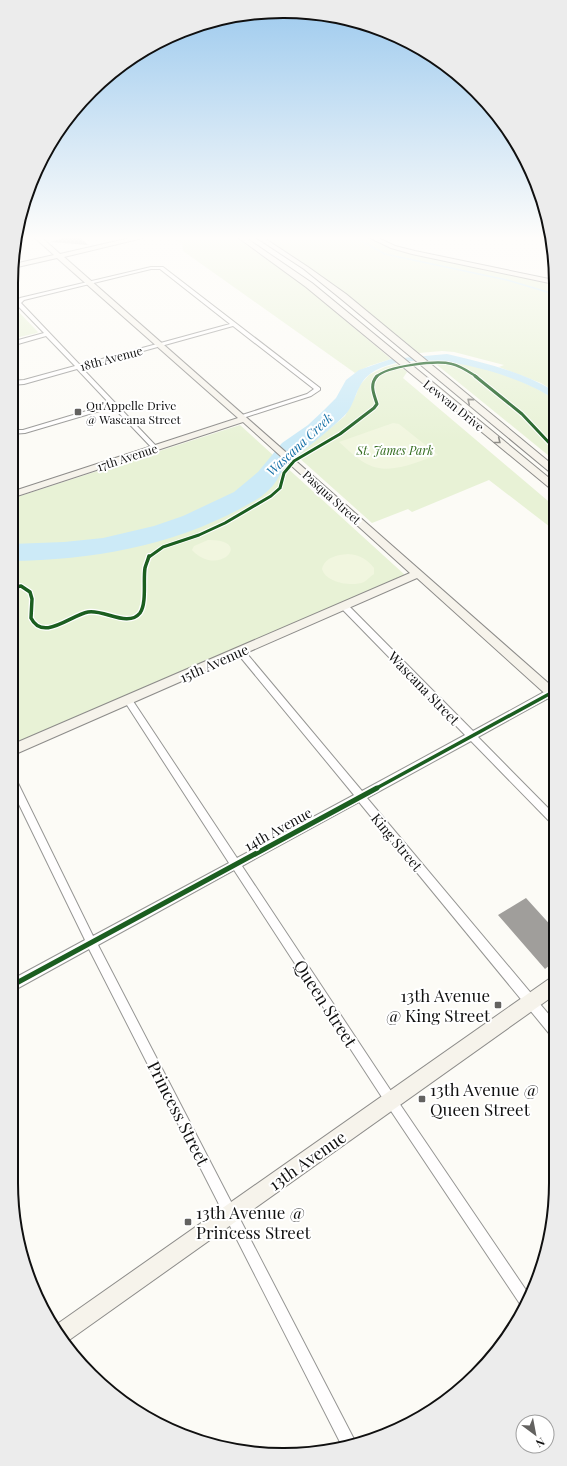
<svg xmlns="http://www.w3.org/2000/svg" width="567" height="1466" viewBox="0 0 567 1466" font-family="'Playfair Display',serif">
  <style>
    .green { fill: #e8f2d6 }
    .pitch { fill: #f1f6df }
    .water { fill: #cceaf7 }
    .lines { fill: none; stroke-linecap: round; stroke-linejoin: round }
    .stream { stroke: #cceaf7; stroke-width: 1.5 }
    .building { fill: #a09e9b }
    .street-casing { stroke: #969694; stroke-width: 2 }
    .secondary-casing { stroke: #8d8c8a; stroke-width: 2 }
    .street { fill: #fffefe; fill-rule: evenodd }
    .secondary { fill: #f6f3eb; fill-rule: evenodd }
    .cycleway-far3-casing { stroke: #fff; stroke-width: 4 }
    .cycleway-far2-casing { stroke: #fff; stroke-width: 5 }
    .cycleway-far1-casing { stroke: #fff; stroke-width: 6 }
    .cycleway-casing { stroke: #fff; stroke-width: 8 }
    .cycleway-far3 { stroke: #1b5e20; stroke-width: 2.5 }
    .cycleway-far2 { stroke: #1b5e20; stroke-width: 3 }
    .cycleway-far1 { stroke: #1b5e20; stroke-width: 3.5 }
    .cycleway { stroke: #1b5e20; stroke-width: 5 }
    .oneway { stroke: #8e8d88 }
    .poi-dot { fill: #636260; stroke: #fff; stroke-width: 1.5 }
    .labels { text-anchor: middle; dominant-baseline: central; stroke-width: 4; stroke-linejoin: round; paint-order: stroke }
    .far-street-label { font-size: 12px; fill: #101010; stroke: #fff }
    .far-poi-label { font-size: 12px; fill: #101010; stroke: #fff; text-anchor: start }
    .far-park-label { font-size: 12px; font-style: italic; fill: #326b1d; stroke: #fff }
    .far-water-label { font-size: 13px; font-style: italic; fill: #1470a7; stroke: #fff }
    .street-label { font-size: 14px; fill: #101010; stroke: #fff }
    .near-poi-label { font-size: 17px; fill: #101010; stroke: #fff; text-anchor: start }
    .near-street-label { font-size: 17px; fill: #101010; stroke: #fff }
    .rim { fill: none; stroke: #101010; stroke-width: 2 }
  </style>
  <rect width="100%" height="100%" fill="#fcfbf6"/>
  <!-- green -->
  <path class="green" d="M172 236H233L301 283 391 359 369 366 355 373 183 251 182 244Z
    M263 236H365L391 248 411 254 554 283V391L541 383 499 367 504 365 454 352 442 351 419 353 336 286Z
    M11 304 38 332 37 333 11 339Z
    M431 360C473 363 519 375 554 399V460Z
    M397 364 407 372 403 378 554 506V530L489 480 412 512 408 509 372 523 297 456 345 416 356 395 359 386 369 375 385 367Z
    M240 425 405 575 11 748V499Z"/>
  <!-- pitch -->
  <path class="pitch" d="M393 423 399 424 438 455C417 462 390 475 369 465 358 460 348 450 339 442Z
    M208 540C255 539 219 579 192 550L194 546Z
    M348 554C360 555 367 559 374 568V574C371 576 367 580 364 582 352 587 326 583 322 569 325 557 337 555 348 554Z"/>
  <!-- water -->
  <path class="water" d="M447 354C484 363 521 371 554 391V399C513 372 414 343 370 374 355 385 356 405 344 416 326 434 305 448 287 465 282 469 280 475 277 480 271 489 263 496 254 501 179 545 96 560 11 561V544L64 542 103 538 154 526 183 516 234 492 258 472 282 443 308 425 324 410 336 398 346 380 359 370 391 359Z"/>
  <g class="lines">
    <!-- stream -->
    <path class="stream" d="M352 236 385 254 507 280 554 294"/>
  </g>
  <!-- building -->
  <path class="building" d="M69 236H79L88 245 50 242Z
    M526 898 555 930V961L545 969 498 915Z"/>
  <g class="lines">
    <!-- street casing -->
    <g class="street-casing">
      <path id="street" d="M151 267H163L320 388V390L311 396 243 418H239V416L307 394 314 389 233 326 82 368 157 447V449H153L113 407 25 433 11 434V430H23L110 404 77 369 24 384 11 385V381L24 380 75 366 46 336 11 346V342L44 333 16 304V302L20 298ZM151 269H160L230 324 80 365 21 303 24 300Z
        M344 603 347 604 473 731 555 686 554 695 478 737 555 815V825L552 824 471 741 367 798 556 1023V1039L552 1037 359 802 242 866 395 1097 530 1296 524 1310 387 1105 234 870 98 945 355 1441 357 1444 343 1448 89 949 11 992V980L85 940 11 788V774L14 775 93 936 229 863 125 702 124 700 125 698H131L237 858 354 795 237 653 236 651 237 649H243L362 791 465 735 341 608 340 606 341 604Z"/>
    </g>
    <!-- secondary casing -->
    <g class="secondary-casing">
      <path id="secondary" d="M33 236H40L60 254 139 236H151L64 257 555 689V701L551 699 417 578 11 756V745L410 573 243 422 11 498V492L238 418 57 258 13 268 14 264 54 255Z
        M236 236H243L312 283 554 482V490L551 489 306 287Z
        M254 236H261L308 267 346 294 554 466V474L551 473 340 298 304 269Z
        M366 236H374L395 246 415 251 554 280V284L412 254 391 248Z
        M555 977 556 994 65 1343 53 1327 549 979Z"/>
    </g>
    <!-- street -->
    <use href="#street" class="street"/>
    <!-- secondary -->
    <use href="#secondary" class="secondary"/>
    <!-- cycleway-far3 casing -->
    <g class="cycleway-far3-casing">
      <path id="cycleway-far3" d="M376 377C387 366 436 360 452 364 461 366 469 372 477 377"/>
    </g>
    <!-- cycleway-far2 casing -->
    <g class="cycleway-far2-casing">
      <path id="cycleway-far2" d="M475 376 522 414 554 448
        M149 557 163 547 199 535 225 523 271 496 280 488 284 473 294 461 340 434 374 408 377 404C374 394 369 385 377 376"/>
    </g>
    <!-- cycleway-far1 casing -->
    <g class="cycleway-far1-casing">
      <path id="cycleway-far1" d="M11 588 21 586 30 592 32 599 31 618C43 642 71 615 88 612 104 609 128 628 140 613 147 603 143 580 145 568 146 564 148 560 149 556
        M375 789 551 693 555 689"/>
    </g>
    <!-- cycleway casing -->
    <g class="cycleway-casing">
      <path id="cycleway" d="M11 986 377 788"/>
    </g>
    <!-- cycleway-far3 -->
    <use href="#cycleway-far3" class="cycleway-far3"/>
    <!-- cycleway-far2 -->
    <use href="#cycleway-far2" class="cycleway-far2"/>
    <!-- cycleway-far1 -->
    <use href="#cycleway-far1" class="cycleway-far1"/>
    <!-- cycleway -->
    <use href="#cycleway" class="cycleway"/>
  </g>
  <!-- one-way arrows -->
  <defs><path id="oneway-chevron" d="M-2-3.5L2.5 0L-2 3.5" fill="none" stroke-width="1.6" stroke-linecap="round" stroke-linejoin="round"/></defs>
  <g class="oneway">
    <use href="#oneway-chevron" transform="translate(470 401) rotate(-140)"/>
    <use href="#oneway-chevron" transform="translate(498 441) rotate(39)"/>
  </g>
  <!-- sky -->
  <linearGradient id="sky" x2="0" y2="1"><stop stop-color="#9dcaee"/><stop offset="0.54" stop-color="#fefdfb"/><stop offset="1" stop-color="#fefdfb" stop-opacity="0"/></linearGradient>
  <rect width="567" height="441" fill="url(#sky)"/>
  <!-- markers -->
  <g class="poi-dot">
    <rect x="74" y="408" width="8" height="8" rx="2"/>
    <rect x="494" y="1001" width="8" height="8" rx="2"/>
    <rect x="418" y="1095" width="8" height="8" rx="2"/>
    <rect x="184" y="1218" width="8" height="8" rx="2"/>
  </g>
  <g class="labels">
    <!-- far-street labels -->
    <g class="far-street-label">
      <text transform="translate(111 358) rotate(-15)">18th Avenue</text>
      <text transform="translate(454 405) rotate(39)">Lewvan Drive</text>
      <text transform="translate(127 457) rotate(-18)">17th Avenue</text>
      <text transform="translate(332 497) rotate(42)">Pasqua Street</text>
    </g>
    <!-- far-poi labels -->
    <g class="far-poi-label">
      <text x="86" y="405">Qu'Appelle Drive<tspan x="86" dy="14">@ Wascana Street</tspan></text>
    </g>
    <!-- far-park labels -->
    <g class="far-park-label">
      <text x="395" y="450">St. James Park</text>
    </g>
    <!-- far-water labels -->
    <g class="far-water-label">
      <text transform="translate(299 444) rotate(-43)">Wascana Creek</text>
    </g>
    <!-- street labels -->
    <g class="street-label">
      <text transform="translate(214 663) rotate(-24)">15th Avenue</text>
      <text transform="translate(424 688) rotate(46)">Wascana Street</text>
      <text transform="translate(278 829) rotate(-29)">14th Avenue</text>
      <text transform="translate(397 842) rotate(50)">King Street</text>
    </g>
    <!-- near-poi labels -->
    <g class="near-poi-label">
      <text x="490" y="995" text-anchor="end">13th Avenue<tspan x="490" dy="20">@ King Street</tspan></text>
      <text x="430" y="1089">13th Avenue @<tspan x="430" dy="20">Queen Street</tspan></text>
      <text x="196" y="1212">13th Avenue @<tspan x="196" dy="20">Princess Street</tspan></text>
    </g>
    <!-- near-street labels -->
    <g class="near-street-label">
      <text transform="translate(326 1003) rotate(57)">Queen Street</text>
      <text transform="translate(179 1113) rotate(63)">Princess Street</text>
      <text transform="translate(307 1160) rotate(-35)">13th Avenue</text>
    </g>
  </g>
  <!-- crop -->
  <path d="M0 0H567V1466H0ZM283 18H284A265 265 0 0 1 549 283V1183A265 265 0 0 1 284 1448H283A265 265 0 0 1 18 1183V283A265 265 0 0 1 283 18Z" fill="#ececec" fill-rule="evenodd"/>
  <path class="rim" d="M283 18H284A265 265 0 0 1 549 283V1183A265 265 0 0 1 284 1448H283A265 265 0 0 1 18 1183V283A265 265 0 0 1 283 18Z"/>
  <!-- north arrow -->
  <g transform="translate(535 1434) rotate(148)"><circle r="19" fill="#ffffff" stroke="#9f9f9f"/>
  <path d="M0-3L7 15L0 10L-7 15Z" fill="#636260"/>
  <text y="-6" font-size="11" font-weight="bold" text-anchor="middle" fill="#101010">N</text>
  </g>
</svg>
